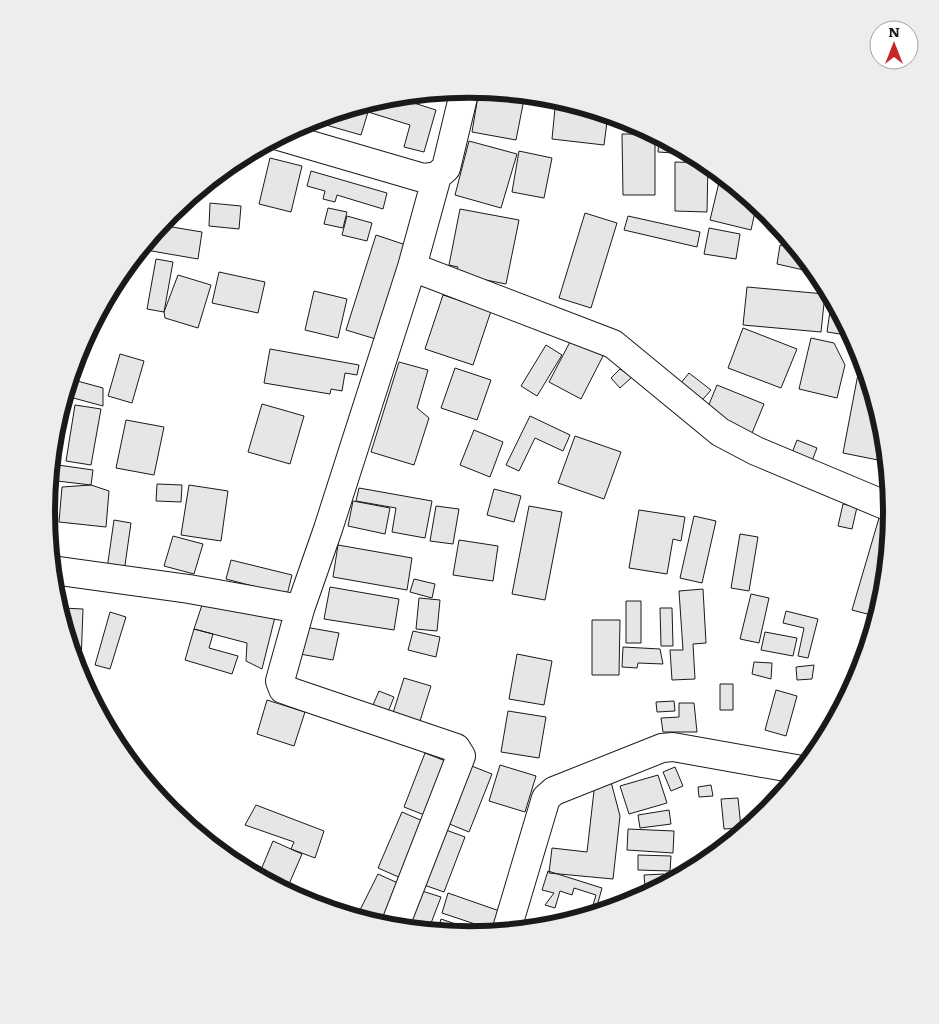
<svg xmlns="http://www.w3.org/2000/svg" width="939" height="1024" viewBox="0 0 939 1024" font-family="Literata,serif">
  <style>
    .building { fill: #e6e6e6; stroke: #1a1a1a }
    .lines { fill: none; stroke-linecap: round; stroke-linejoin: round }
    .minor-casing { stroke: #1a1a1a; stroke-width: 30 }
    .minor { stroke: #fff; stroke-width: 28 }
    .rim { fill: none; stroke: #1a1a1a; stroke-width: 6 }
  </style>
  <rect width="100%" height="100%" fill="#fff"/>
  <!-- building -->
  <path class="building" d="M479 90 525 94 516 140 472 132Z
    M440 92 438 101 413 94Z
    M392 96 436 110 424 152 404 147 410 125 368 112 361 135 319 123 320 117Z
    M556 98 608 114 604 145 552 139Z
    M622 134H655V195H623Z
    M659 136 689 152V154L658 152Z
    M469 141 517 154 501 208 455 195Z
    M519 151 552 158 544 198 512 192Z
    M270 158 302 166 291 212 259 204Z
    M675 162 708 163 707 212 675 211Z
    M311 171 387 193 383 209 337 195 335 202 323 199 325 191 307 186Z
    M721 174 757 203 751 230 710 220Z
    M210 203 241 206 239 229 209 226Z
    M328 208 347 212 343 228 324 224Z
    M460 209 519 220 506 284 456 274 458 267 449 265Z
    M585 213 617 223 591 308 559 298Z
    M347 216 372 223 367 241 342 235Z
    M628 216 700 232 697 247 624 230Z
    M160 225 202 232 198 259 140 249Z
    M709 228 740 234 736 259 704 254Z
    M376 235 409 246 379 340 346 330Z
    M780 245 799 249 817 273 777 264Z
    M156 259 173 262 164 312 147 309Z
    M219 272 265 282 258 313 212 303Z
    M178 275 211 285 198 328 165 318 164 312Z
    M747 287 825 294 821 332 743 325Z
    M314 291 347 299 338 338 305 330Z
    M443 295 491 311 473 365 425 349Z
    M832 297 853 336 827 332Z
    M743 328 797 349 781 388 728 368Z
    M572 338 604 354 581 399 549 382Z
    M811 338 834 343 845 365 837 398 799 389Z
    M546 345 562 355 537 396 521 386Z
    M270 349 359 365 357 375 345 373 342 391 331 389 330 394 264 383Z
    M862 353 885 430 888 462 843 453Z
    M120 354 144 361 132 403 108 396Z
    M399 362 428 370 417 408 429 418 414 465 371 452Z
    M455 368 491 380 477 420 441 408Z
    M620 369 632 377 620 388 611 378Z
    M689 373 711 390 697 406 676 389Z
    M70 379 103 388V406L66 396Z
    M717 385 764 404 750 438 703 419Z
    M63 402 67 403 58 441 53 440 54 429Z
    M262 404 304 416 290 464 248 452Z
    M75 405 101 409 91 465 66 461Z
    M530 416 570 435 563 451 535 438 519 471 506 465Z
    M126 420 164 427 154 475 116 468Z
    M474 430 503 442 490 477 460 465Z
    M575 436 621 452 604 499 558 483Z
    M797 440 817 448 810 466 790 458Z
    M51 464 93 470 91 485 49 480Z
    M157 484 182 485 181 502 156 501Z
    M91 485 109 491 106 527 59 522 62 487Z
    M189 485 228 491 221 541 181 535Z
    M359 488 432 501 425 538 392 532 396 508 356 501Z
    M494 489 521 496 514 522 487 515Z
    M353 501 390 508 385 534 348 526Z
    M843 504 857 507 852 529 838 526Z
    M436 506 459 509 453 544 430 541Z
    M529 506 562 512 545 600 512 594Z
    M639 510 685 517 681 541 673 539 667 574 629 568Z
    M694 516 716 521 702 583 680 578Z
    M879 518 892 522 888 558 871 615 852 610Z
    M114 520 131 523 124 572 107 569Z
    M740 534 758 537 749 591 731 588Z
    M173 536 203 544 194 574 164 566Z
    M459 540 498 546 493 581 453 575Z
    M338 545 412 558 407 590 333 577Z
    M231 560 292 575 287 595 226 579Z
    M414 579 435 584 432 598 410 592Z
    M330 587 399 599 394 630 324 619Z
    M703 589 706 643 693 644 695 679 672 680 670 650H683L679 591Z
    M751 594 769 598 759 643 740 639Z
    M205 596 276 613 262 669 246 661 247 643 194 629Z
    M419 598 440 600 437 631 416 629Z
    M626 601H641V643H626Z
    M62 608 83 609 81 662H75L62 619Z
    M660 608H672L673 646H661Z
    M786 611 818 619 808 658 798 656 804 628 783 623Z
    M110 612 126 617 110 669 95 665Z
    M592 620H620L619 675H592Z
    M305 627 339 633 333 660 300 654Z
    M194 629 213 634 209 648 238 656 232 674 185 660Z
    M413 631 440 637 436 657 408 650Z
    M765 632 797 638 793 656 761 650Z
    M623 647 660 649 663 664 638 663 637 668 622 667Z
    M517 654 552 661 544 705 509 699Z
    M754 662 772 663 771 679 752 674Z
    M814 665 812 679 797 680 796 667Z
    M404 678 431 686 420 721 393 713Z
    M720 684H733V710H720Z
    M776 690 797 696 786 736 765 730Z
    M379 691 394 697 388 712 373 705Z
    M267 700 305 712 294 746 257 734Z
    M674 701 675 711 657 712 656 702Z
    M679 703H694L697 732H663L661 718 679 717Z
    M508 711 546 717 539 758 501 752Z
    M425 753 448 762 427 816 404 807Z
    M469 765 492 774 469 832 447 823Z
    M500 765 536 776 525 812 489 801Z
    M675 767 683 786 671 791 663 772Z
    M658 775 667 803 629 814 620 786Z
    M610 778 620 816 613 879 549 873 552 848 587 852 595 782Z
    M711 785 713 796 699 797 698 787Z
    M738 798 741 828 724 829 721 799Z
    M256 805 324 831 315 858 291 849 294 842 245 825Z
    M669 810 671 824 640 828 638 815Z
    M402 812 425 822 401 878 378 868Z
    M628 829 674 831 673 853 627 850Z
    M446 830 465 837 444 892 424 885Z
    M273 841 302 854 286 891 258 877Z
    M638 855 671 856 670 871 638 870Z
    M548 871 602 888 597 906 593 905 596 895 574 888 572 895 560 891 555 908 545 905 554 893 542 890Z
    M378 874 400 884 379 925 356 918Z
    M664 874 665 884 645 886 644 875Z
    M645 886 661 887 639 898Z
    M422 891 441 897 428 931 408 929Z
    M448 893 511 915 499 932 442 913Z
    M609 900 624 905 606 911Z
    M545 917 562 924 541 928Z
    M441 919 485 934 469 935 437 932Z"/>
  <g class="lines">
    <!-- minor casing -->
    <g class="minor-casing">
      <path id="minor" d="M279 136 423 178 437 176
        M437 176 446 168 465 89
        M412 267 613 344 720 432 756 451 892 508
        M52 570 189 589 300 609
        M394 928 461 756 456 748 294 693 283 689 280 681 300 609 328 529 412 267 437 176
        M506 932 546 798 554 791 662 748 673 747 802 770"/>
    </g>
    <!-- minor -->
    <use href="#minor" class="minor"/>
  </g>
  <!-- crop -->
  <path d="M0 0H939V1024H0ZM55 512a414 414 0 1 1 828 0a414 414 0 1 1-828 0Z" fill="#ededed" fill-rule="evenodd"/>
  <path class="rim" d="M55 512a414 414 0 1 1 828 0a414 414 0 1 1-828 0Z"/>
  <!-- north arrow -->
  <g transform="translate(894 45)"><circle r="24" fill="#ffffff" stroke="#a3a3a3"/>
  <path d="M0-4L9 19L0 12L-9 19Z" fill="#c62828"/>
  <text y="-8" font-size="14" font-weight="bold" text-anchor="middle" fill="#1a1a1a">N</text>
  </g>
</svg>
